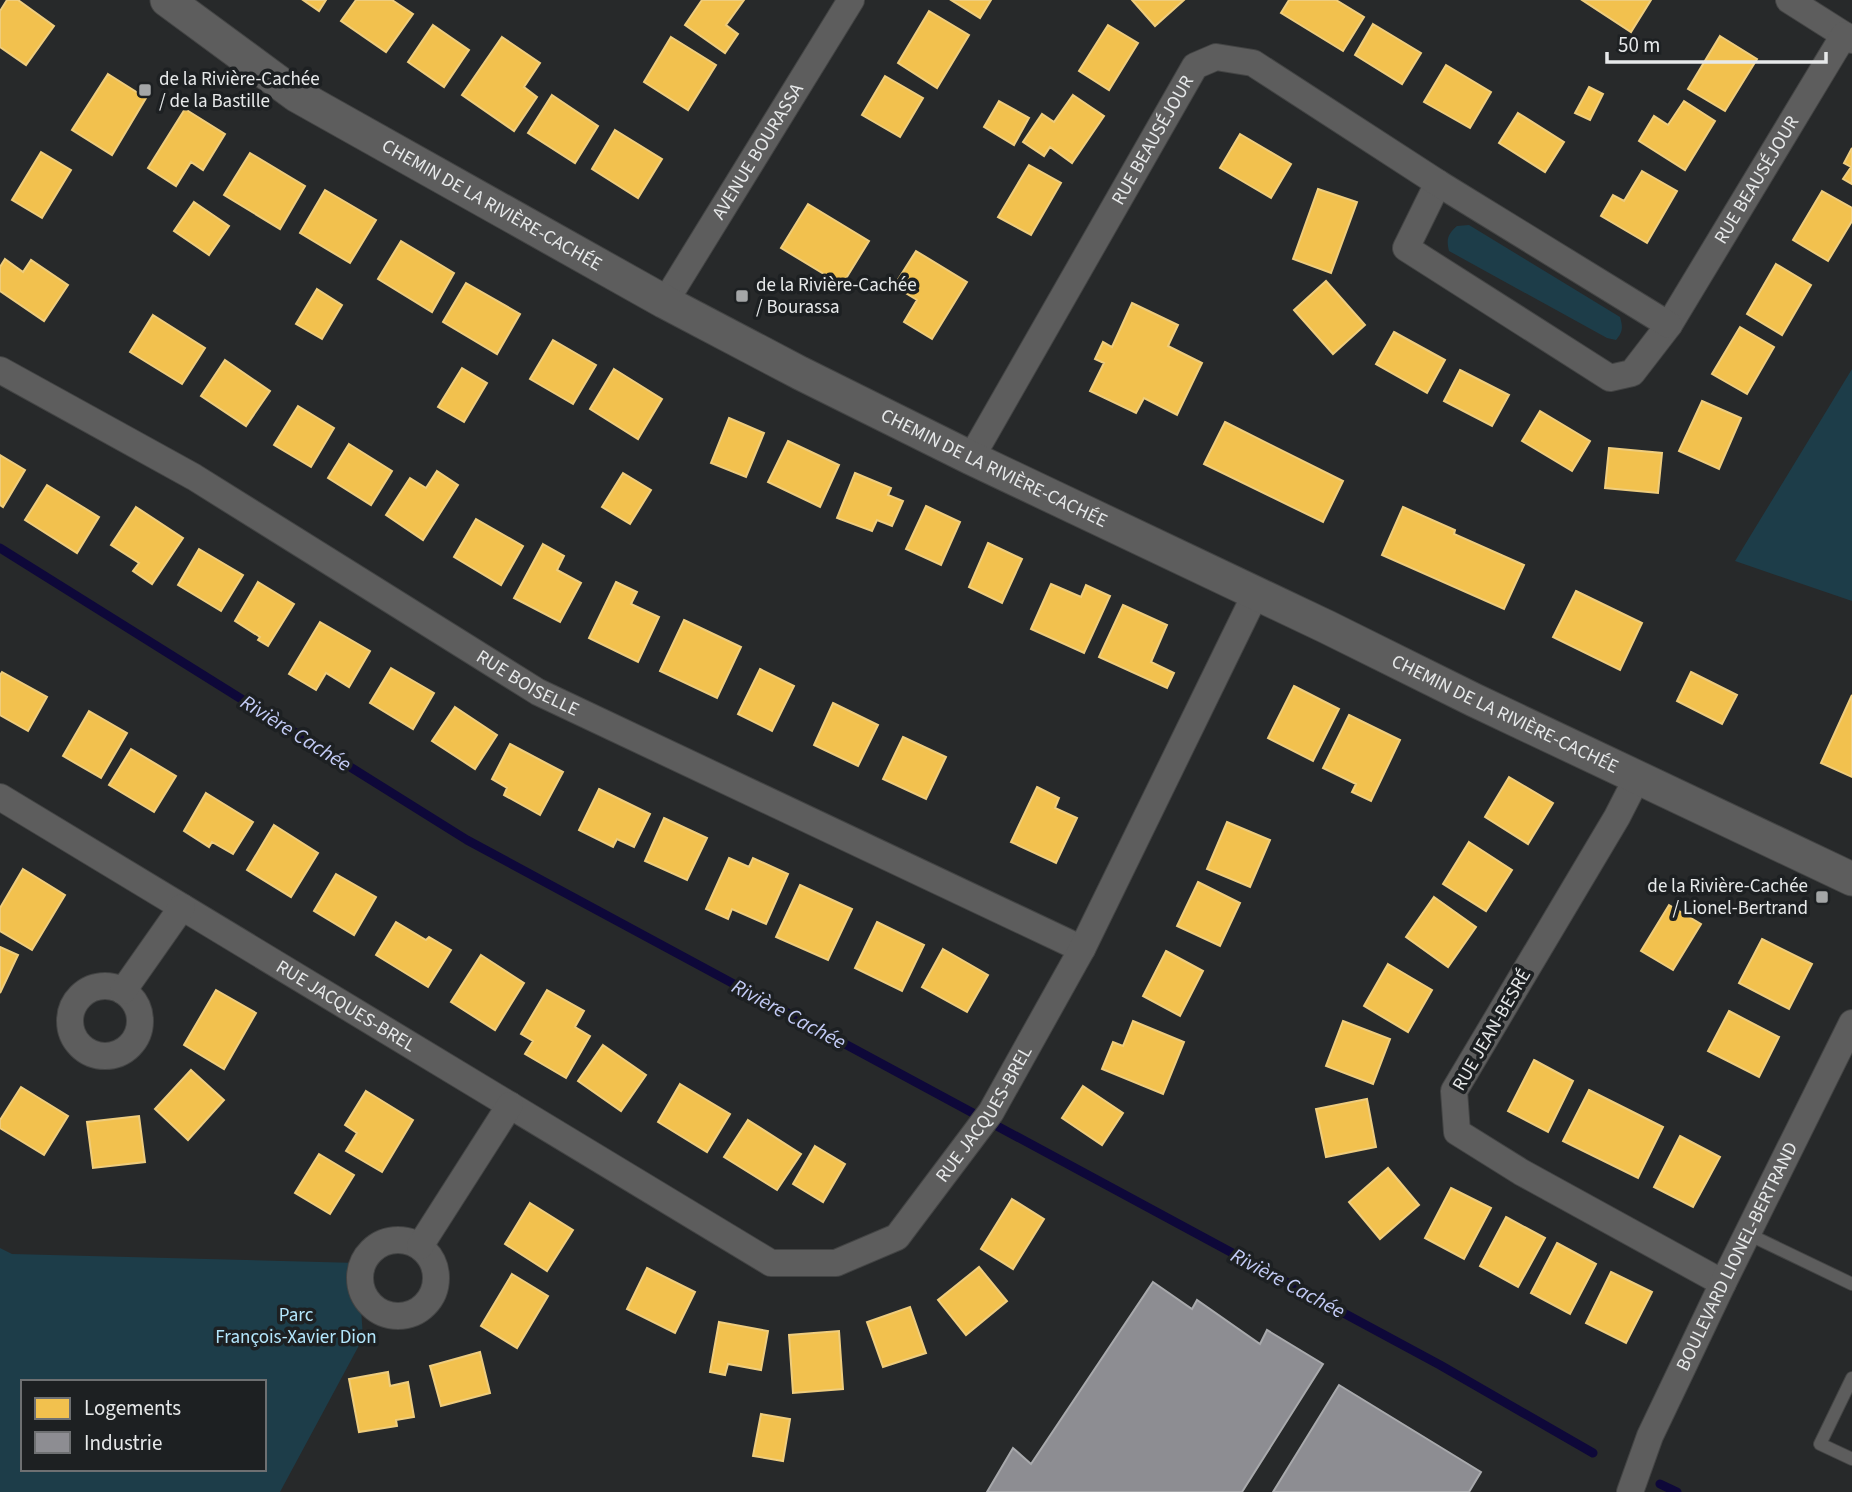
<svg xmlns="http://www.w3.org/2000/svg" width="1852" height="1492" viewBox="0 0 1852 1492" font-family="'Source Sans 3',sans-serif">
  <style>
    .green { fill: #1d3d49; fill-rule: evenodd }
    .homes { fill: #f2c14e; stroke: #efcd7d; stroke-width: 2 }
    .industry { fill: #8d8d92; stroke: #a8a9ac; stroke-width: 2 }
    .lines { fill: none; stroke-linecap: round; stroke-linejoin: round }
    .stream { stroke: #0e0839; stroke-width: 9 }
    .service-casing { stroke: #434444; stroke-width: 14 }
    .minor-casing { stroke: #434444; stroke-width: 28 }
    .tertiary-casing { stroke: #434444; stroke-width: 35 }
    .service { stroke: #5d5d5d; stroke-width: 12 }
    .minor { stroke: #5d5d5d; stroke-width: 26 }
    .tertiary { stroke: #5d5d5d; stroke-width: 33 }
    .poi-dot { fill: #a4a6a7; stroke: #1d2022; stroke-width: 2.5 }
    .labels { text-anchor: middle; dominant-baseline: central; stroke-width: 7; stroke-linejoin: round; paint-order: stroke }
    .poi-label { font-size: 19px; fill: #e7e9ea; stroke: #1d2022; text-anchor: start }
    .street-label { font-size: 19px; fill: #e7e9ea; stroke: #1d2022 }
    .park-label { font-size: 19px; fill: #b3e6fc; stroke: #1d2022 }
    .water-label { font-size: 21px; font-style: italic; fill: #c4ccf7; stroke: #1d2022 }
  </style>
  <rect width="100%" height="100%" fill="#27292a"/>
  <!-- green -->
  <path class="green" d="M1469 225 1620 317C1623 327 1623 332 1616 340L1607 338 1449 251C1446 239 1448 234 1457 226Z
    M1852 369V601L1735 561Z
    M0 1248 12 1254 358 1263 363 1338 280 1492H0ZM23 1382H264V1469H23Z"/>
  <!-- homes -->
  <path class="homes" d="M7 0H18L54 26 26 65 0 47V11Z
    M303 0H326L319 11Z
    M356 0H392L413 14 386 52 341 21Z
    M702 0H744L726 25 738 34 725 53 685 25Z
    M951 0H991L980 18Z
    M1132 0H1184L1155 26Z
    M1289 0H1336L1364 17 1343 51 1281 13Z
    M1582 0H1651L1631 32Z
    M929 11 969 35 937 88 898 63Z
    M1373 24 1421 53 1402 84 1355 55Z
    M433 25 469 50 444 87 408 62Z
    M1108 25 1138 43 1109 90 1079 71Z
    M1720 36 1757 59 1725 111 1688 89Z
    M502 37 540 63 524 87 537 97 514 131 462 95Z
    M671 37 716 65 688 110 644 82Z
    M1446 65 1491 92 1470 128 1424 102Z
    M108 74 146 98 112 155 72 130Z
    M885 76 923 98 900 137 862 115Z
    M1589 87 1603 94 1590 120 1575 113Z
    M552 95 598 126 575 163 528 133Z
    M1073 95 1104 116 1072 163 1050 147 1044 156 1023 142 1042 114 1054 122Z
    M999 101 1029 118 1014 145 984 127Z
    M1684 101 1715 121 1685 170 1639 141 1654 116 1668 125Z
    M185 109 225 134 203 170 191 162 176 186 148 168Z
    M1518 113 1564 142 1545 172 1499 143Z
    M615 130 662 159 638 198 592 169Z
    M1240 134 1291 164 1271 198 1220 168Z
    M1852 148V184L1843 179 1851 167 1844 163Z
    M41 152 71 170 42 218 12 200Z
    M250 153 305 186 280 229 224 195Z
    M1029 165 1061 183 1031 235 998 217Z
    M1642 171 1677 191 1647 243 1601 216 1613 195 1624 201Z
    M1318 189 1357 202 1331 273 1293 259Z
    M325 190 376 220 350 263 300 233Z
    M1822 191 1852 208V221L1828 261 1793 240Z
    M194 202 229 226 209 255 174 231Z
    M808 204 869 241 842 285 781 248Z
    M401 241 454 273 432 312 378 279Z
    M916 251 967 282 932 339 904 322 917 300 894 286Z
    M5 259 23 272 31 260 68 285 44 321 0 291V267Z
    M1776 264 1811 285 1782 335 1747 314Z
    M1326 281 1365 325 1333 354 1294 310Z
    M466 283 520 314 497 354 443 322Z
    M317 289 342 305 322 339 296 324Z
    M1132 303 1178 325 1168 346 1202 363 1177 415 1144 398 1136 413 1090 391 1104 363 1095 359 1103 342 1112 347Z
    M153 315 205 348 182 384 130 352Z
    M1740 327 1774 347 1747 394 1712 374Z
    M1394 332 1445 360 1427 393 1376 364Z
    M553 340 596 365 573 404 530 379Z
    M225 360 270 391 246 426 201 396Z
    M462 368 487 383 464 422 438 407Z
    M614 369 662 399 638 439 590 409Z
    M1460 370 1509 395 1492 426 1444 401Z
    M1702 401 1741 418 1719 469 1679 451Z
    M298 406 334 428 311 467 274 445Z
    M1540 411 1590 441 1572 471 1522 441Z
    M729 418 764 433 746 477 711 463Z
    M1225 422 1343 481 1323 522 1204 464Z
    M788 441 839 465 820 507 768 482Z
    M349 444 392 471 371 505 328 478Z
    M1609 448 1662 453 1658 493 1605 488Z
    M0 455 25 470 3 507 0 505Z
    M437 471 458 485 423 540 386 515 410 478 426 488Z
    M623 473 651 490 630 524 602 507Z
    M855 473 891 488 888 495 903 501 892 526 877 520 872 531 837 518Z
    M47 485 99 517 77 553 25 520Z
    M926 506 960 522 941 565 906 549Z
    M136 507 183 538 152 584 133 571 139 563 111 545Z
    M1403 507 1455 530 1454 534 1524 565 1504 609 1382 555Z
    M476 519 523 546 501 585 454 557Z
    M988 543 1022 559 1002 603 969 587Z
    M543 544 564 556 557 570 581 583 560 622 514 598Z
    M199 549 243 575 221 611 178 585Z
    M258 582 294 604 268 646 258 640 260 637 235 621Z
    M616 582 637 592 631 604 659 617 638 662 589 638Z
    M1051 584 1081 597 1086 585 1110 596 1084 653 1031 629Z
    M1576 591 1642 623 1620 670 1553 637Z
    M1123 605 1167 625 1151 662 1174 673 1167 688 1099 657Z
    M684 620 741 647 717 698 660 671Z
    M320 622 370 651 349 687 326 673 316 690 289 674Z
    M391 668 434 693 413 729 370 703Z
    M760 669 794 686 772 731 738 714Z
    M2 672 47 697 28 731 0 715V675Z
    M1691 672 1737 695 1722 724 1677 701Z
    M1294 686 1339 709 1313 761 1268 738Z
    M1852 695V777L1821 763Z
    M833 703 878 725 858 766 814 745Z
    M455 707 497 735 475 769 432 741Z
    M89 711 127 733 101 778 63 756Z
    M1349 715 1400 740 1371 801 1352 792 1356 784 1323 768Z
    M903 737 946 757 926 799 883 779Z
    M510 744 563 772 540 815 504 795 507 788 492 779Z
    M131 749 176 776 154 812 109 785Z
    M1509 777 1553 803 1528 844 1485 817Z
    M1037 787 1059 798 1055 808 1077 818 1056 863 1011 842Z
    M599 789 650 814 634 847 617 839 613 847 579 830Z
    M206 793 253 822 233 854 212 842 209 847 184 831Z
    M664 818 707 838 687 880 645 861Z
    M1227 822 1270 840 1250 887 1207 869Z
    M274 825 318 853 291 897 247 870Z
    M1469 842 1512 870 1486 911 1443 884Z
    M729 858 749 867 753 858 788 874 766 924 732 909 728 919 706 909Z
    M23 869 65 895 32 950 0 931V908Z
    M336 874 376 897 354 935 314 911Z
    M1198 882 1240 903 1220 946 1177 926Z
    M800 885 852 909 828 960 776 937Z
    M1434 897 1476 927 1448 967 1406 937Z
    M1669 905 1701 924 1673 970 1641 951Z
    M396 922 426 940 429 937 451 950 428 987 376 955Z
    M877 922 924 945 902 991 855 968Z
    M1762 939 1812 964 1789 1009 1739 983Z
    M0 947 18 955 0 993Z
    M943 949 988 975 967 1012 922 987Z
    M1166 951 1203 971 1180 1016 1143 996Z
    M481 955 524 983 495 1030 451 1002Z
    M1388 964 1432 990 1408 1032 1364 1006Z
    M216 990 256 1013 224 1069 184 1045Z
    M547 990 584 1011 575 1027 590 1036 566 1078 525 1054 533 1041 521 1034Z
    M1729 1011 1779 1037 1759 1077 1708 1051Z
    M1133 1021 1184 1042 1163 1094 1102 1069 1113 1042 1123 1046Z
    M1343 1021 1390 1039 1373 1084 1326 1066Z
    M603 1045 646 1075 621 1111 578 1081Z
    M1534 1060 1573 1081 1548 1132 1508 1111Z
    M191 1070 224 1100 188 1140 155 1109Z
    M680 1084 730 1114 707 1152 658 1122Z
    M1083 1086 1123 1113 1102 1145 1062 1118Z
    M21 1087 68 1116 44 1155 0 1128V1120Z
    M1589 1090 1663 1127 1638 1178 1563 1141Z
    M366 1091 413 1120 382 1172 346 1151 357 1133 345 1125Z
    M1367 1099 1376 1147 1326 1157 1316 1109Z
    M139 1116 145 1162 93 1168 87 1122Z
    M748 1120 801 1154 777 1190 724 1157Z
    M1680 1136 1720 1157 1693 1207 1654 1187Z
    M815 1146 845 1164 823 1202 793 1184Z
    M319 1154 354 1175 330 1214 295 1193Z
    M1388 1168 1419 1205 1380 1239 1349 1202Z
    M1451 1188 1491 1208 1464 1259 1425 1238Z
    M1012 1199 1044 1219 1013 1269 981 1249Z
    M530 1203 573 1230 547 1271 505 1244Z
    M1506 1217 1545 1238 1518 1287 1480 1266Z
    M1557 1243 1596 1264 1570 1314 1531 1293Z
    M979 1267 1007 1301 966 1335 938 1300Z
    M647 1268 695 1292 675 1333 627 1309Z
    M1611 1272 1652 1292 1626 1343 1586 1323Z
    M512 1274 548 1296 517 1348 481 1326Z
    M910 1307 926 1353 883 1367 867 1322Z
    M719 1322 768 1331 761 1370 728 1364 725 1375 710 1372Z
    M839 1331 843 1389 793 1393 789 1335Z
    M480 1352 490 1393 441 1406 430 1366Z
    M388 1372 390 1386 408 1382 414 1417 396 1420 397 1426 359 1432 349 1379Z
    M761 1414 790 1419 783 1461 753 1456Z"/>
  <!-- industry -->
  <path class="industry" d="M1153 1282 1192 1309 1197 1300 1260 1344 1267 1330 1323 1364 1242 1492H987L1013 1448 1031 1464Z
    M1339 1385 1481 1472 1469 1492H1273Z"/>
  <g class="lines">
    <!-- stream -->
    <path class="stream" d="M0 548 467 840 1440 1365 1593 1453
      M1660 1484 1677 1492"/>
    <!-- service casing -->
    <g class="service-casing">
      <path id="service" d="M1748 1234 1852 1284
        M1852 1378 1820 1444 1852 1459"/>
    </g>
    <!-- minor casing -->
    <g class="minor-casing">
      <g id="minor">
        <path d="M1789 0 1852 40"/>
        <path id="s1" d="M1438 183 1406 248 1610 378 1632 373 1669 325 1844 35"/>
        <path id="s2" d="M665 302 851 0"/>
        <path id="s3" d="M0 370 194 477 538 692 1082 949"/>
        <path id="s4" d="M971 458 1195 66 1216 57 1253 63 1438 183 1669 325"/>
        <path d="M1638 776 1617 817 1454 1091 1457 1132 1521 1172 1723 1283"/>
        <path id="s5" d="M0 797 771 1263H836L897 1237 991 1112 1082 949 1256 593"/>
        <circle cx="105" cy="1021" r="35"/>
        <path d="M123 991 182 907"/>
        <circle cx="398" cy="1278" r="38"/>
        <path d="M420 1246 510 1105"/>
        <path id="s6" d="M1630 1492 1650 1436 1723 1283 1852 1023"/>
      </g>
    </g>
    <!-- tertiary casing -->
    <g class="tertiary-casing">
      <g id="tertiary">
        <path id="s7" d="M167 0 296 95 665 302 800 373 971 458 1327 627 1474 700 1852 879"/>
      </g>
    </g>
    <!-- service -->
    <use href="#service" class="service"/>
    <!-- minor -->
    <use href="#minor" class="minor"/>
    <!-- tertiary -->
    <use href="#tertiary" class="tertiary"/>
  </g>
  <!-- markers -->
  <g class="poi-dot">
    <rect x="138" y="83" width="14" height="14" rx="3.5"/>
    <rect x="735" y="289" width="14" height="14" rx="3.5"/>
    <rect x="1815" y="890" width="14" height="14" rx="3.5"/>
  </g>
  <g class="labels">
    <!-- poi labels -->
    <g class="poi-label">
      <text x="159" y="79">de la Rivière-Cachée<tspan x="159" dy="22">/ de la Bastille</tspan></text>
      <text x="756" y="285">de la Rivière-Cachée<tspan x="756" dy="22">/ Bourassa</tspan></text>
      <text x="1808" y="886" text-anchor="end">de la Rivière-Cachée<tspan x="1808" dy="22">/ Lionel-Bertrand</tspan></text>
    </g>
    <!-- street labels -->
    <g class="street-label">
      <text stroke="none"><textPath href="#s4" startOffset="366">RUE BEAUSÉJOUR</textPath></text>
      <text stroke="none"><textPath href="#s2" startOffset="177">AVENUE BOURASSA</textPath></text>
      <text stroke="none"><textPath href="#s1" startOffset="567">RUE BEAUSÉJOUR</textPath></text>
      <text stroke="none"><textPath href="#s7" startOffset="385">CHEMIN DE LA RIVIÈRE-CACHÉE</textPath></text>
      <text stroke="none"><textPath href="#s7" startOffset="952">CHEMIN DE LA RIVIÈRE-CACHÉE</textPath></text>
      <text stroke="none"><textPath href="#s3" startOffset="614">RUE BOISELLE</textPath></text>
      <text stroke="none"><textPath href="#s7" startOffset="1519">CHEMIN DE LA RIVIÈRE-CACHÉE</textPath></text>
      <text stroke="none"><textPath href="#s5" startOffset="404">RUE JACQUES-BREL</textPath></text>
      <text transform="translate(1492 1030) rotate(-60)">RUE JEAN-BESRÉ</text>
      <text stroke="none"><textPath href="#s5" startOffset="1183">RUE JACQUES-BREL</textPath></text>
      <text stroke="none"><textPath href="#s6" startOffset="259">BOULEVARD LIONEL-BERTRAND</textPath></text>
    </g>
    <!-- park labels -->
    <g class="park-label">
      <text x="296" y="1315">Parc<tspan x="296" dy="22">François-Xavier Dion</tspan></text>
    </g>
    <!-- water labels -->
    <g class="water-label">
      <text transform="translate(296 733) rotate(32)">Rivière Cachée</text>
      <text transform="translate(789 1014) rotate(28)">Rivière Cachée</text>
      <text transform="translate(1288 1283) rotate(28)">Rivière Cachée</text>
    </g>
  </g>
  <!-- legend -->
  <rect x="21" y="1380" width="245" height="91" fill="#1d2022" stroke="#6e7072" stroke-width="2"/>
  <rect x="35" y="1398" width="35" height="21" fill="#f2c14e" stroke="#6e7072" stroke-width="2"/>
  <text x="84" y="1415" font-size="21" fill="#e7e9ea">Logements</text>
  <rect x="35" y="1432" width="35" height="21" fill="#8d8d92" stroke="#6e7072" stroke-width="2"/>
  <text x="84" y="1450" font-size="21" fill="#e7e9ea">Industrie</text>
  <!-- scale -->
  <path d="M1607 52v10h219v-10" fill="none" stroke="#e7e9ea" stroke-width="3.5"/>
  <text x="1618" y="52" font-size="21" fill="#e7e9ea" stroke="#1d2022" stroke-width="5" paint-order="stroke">50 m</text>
</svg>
